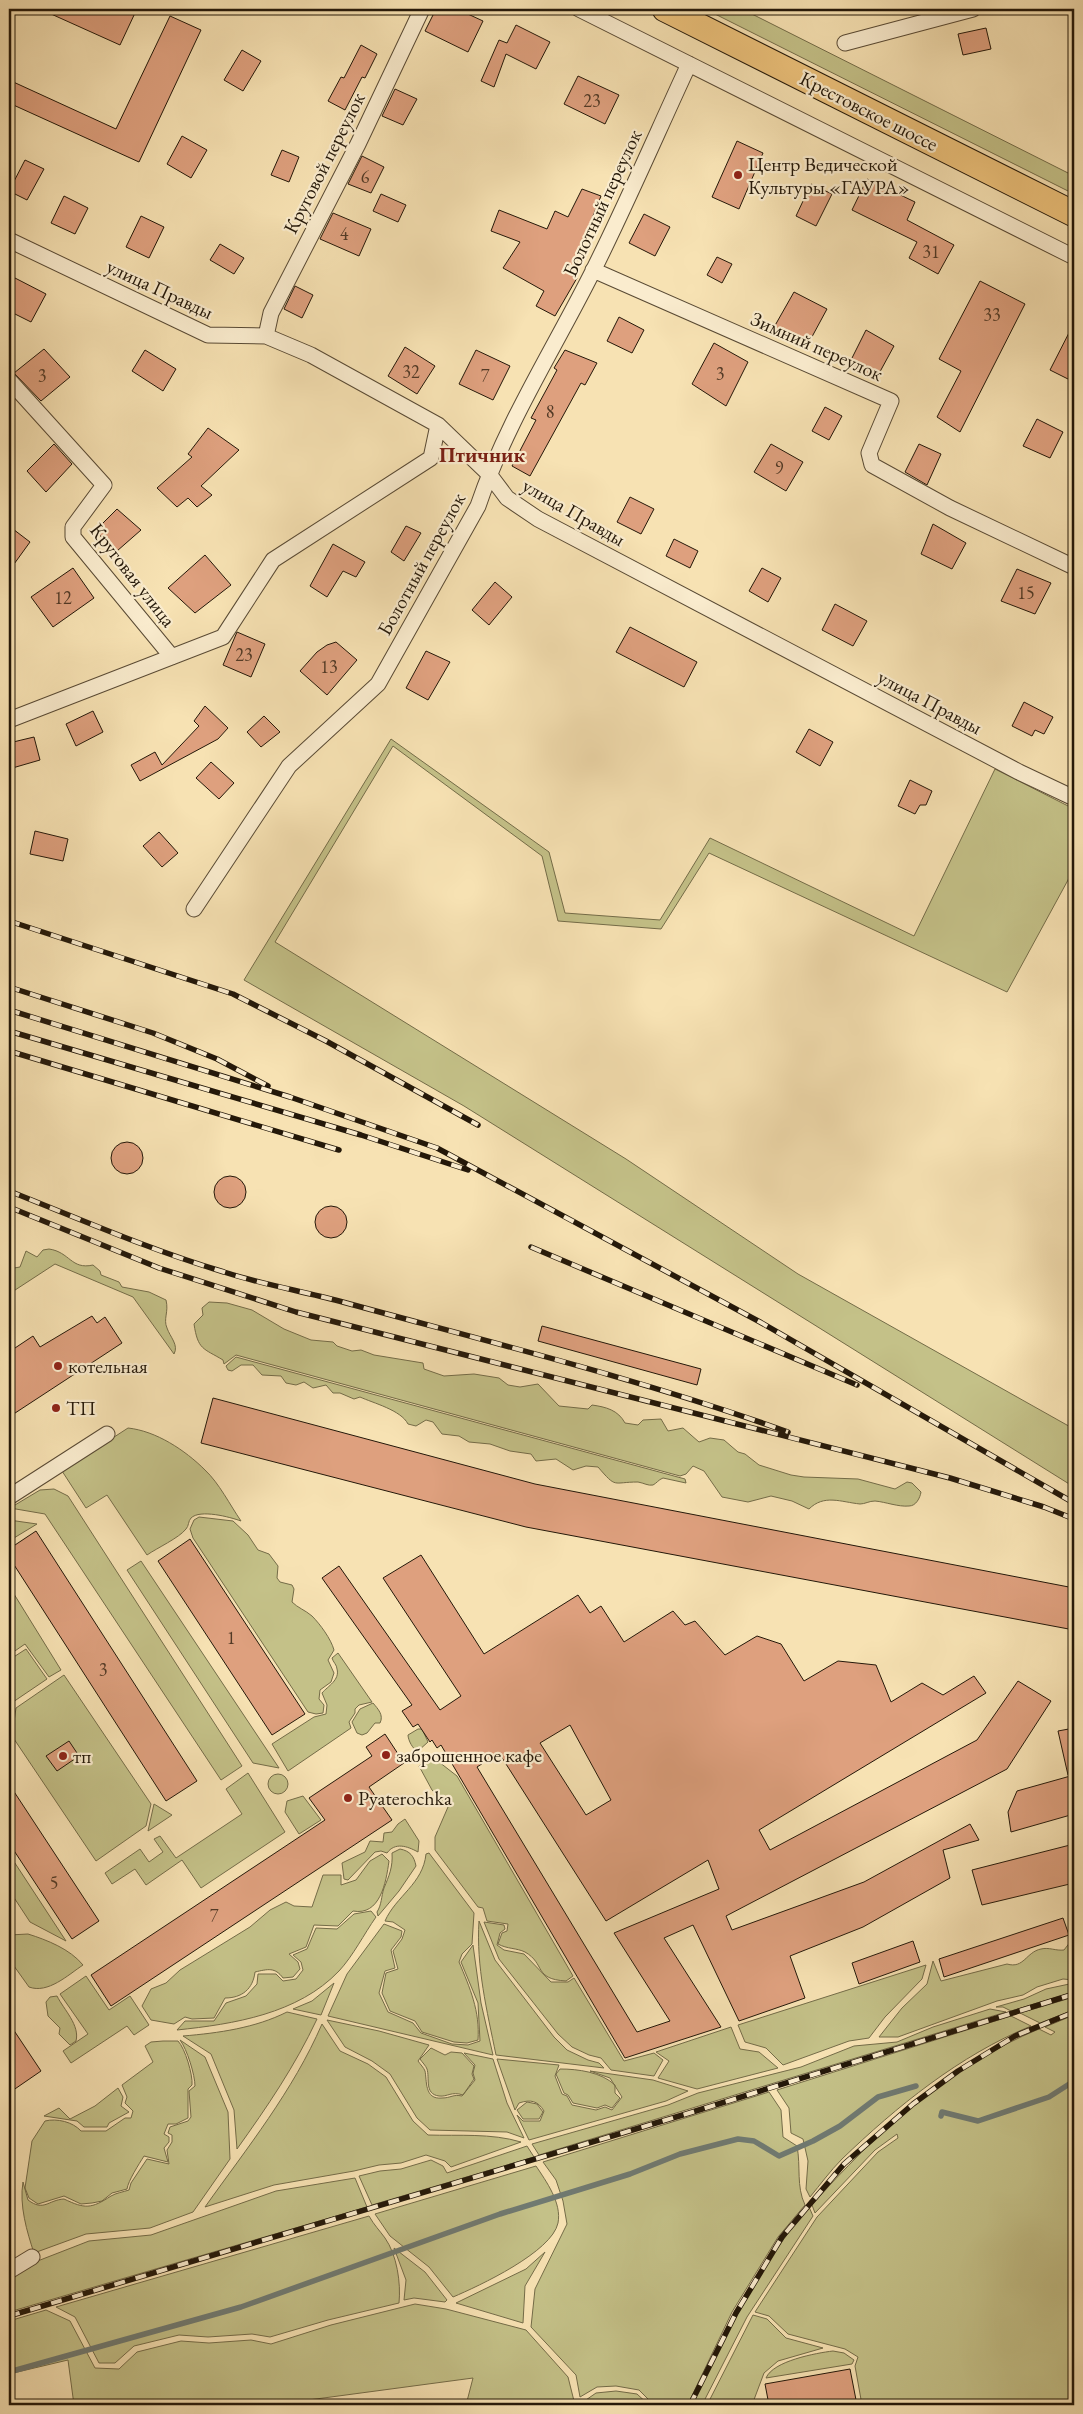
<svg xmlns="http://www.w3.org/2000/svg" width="1083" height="2414" viewBox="0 0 1083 2414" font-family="'EB Garamond',serif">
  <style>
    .green { fill: #c4c188; stroke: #746c48 }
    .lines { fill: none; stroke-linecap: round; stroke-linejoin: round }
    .stream { stroke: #707a72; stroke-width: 5.5 }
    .building { fill: #dea07e; stroke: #241809; fill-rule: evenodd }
    .minor-casing { stroke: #594a34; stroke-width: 17 }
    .primary-casing { stroke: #241809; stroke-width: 27 }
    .minor { stroke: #faecce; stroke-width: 15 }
    .primary { stroke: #ecc17a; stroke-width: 25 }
    .rail-casing { stroke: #241809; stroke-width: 5.5 }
    .rail { stroke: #faecce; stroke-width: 4; stroke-dasharray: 11; stroke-linecap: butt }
    .poi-dot { fill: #8f2418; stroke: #faecce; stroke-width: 2 }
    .labels { text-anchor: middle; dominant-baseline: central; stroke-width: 4.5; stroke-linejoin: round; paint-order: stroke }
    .number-label { font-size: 18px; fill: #523a26 }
    .street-label { font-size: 20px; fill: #241809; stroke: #faecce }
    .poi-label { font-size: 20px; fill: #241809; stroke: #faecce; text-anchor: start }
    .neighbourhood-label { font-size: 21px; font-weight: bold; fill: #7a1f14; stroke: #faecce }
  </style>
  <rect width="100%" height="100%" fill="#f7e2b3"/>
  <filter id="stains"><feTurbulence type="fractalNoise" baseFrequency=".004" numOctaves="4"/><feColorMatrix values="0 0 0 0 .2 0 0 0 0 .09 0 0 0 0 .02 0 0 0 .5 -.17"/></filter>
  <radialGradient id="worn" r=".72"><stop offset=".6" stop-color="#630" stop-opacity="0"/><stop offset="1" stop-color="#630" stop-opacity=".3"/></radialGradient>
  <!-- green -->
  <path class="green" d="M705 9H742L1074 176V194Z
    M391 739 549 852 565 913 660 920 710 838 914 936 995 769 1074 809V869L1007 992 709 853 661 929 558 921 542 856 393 746 275 942 626 1159 798 1274 1074 1429V1487L464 1106 244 980Z
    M49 1249C70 1252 71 1270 93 1265L100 1271 101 1275 119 1282 122 1287 149 1292 166 1300C169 1312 163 1319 167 1328 170 1337 179 1345 174 1354L133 1297 55 1264 9 1294V1264L14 1268 20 1267 26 1251 37 1257 43 1250Z
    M209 1302 227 1303 252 1310 284 1329 311 1340 333 1342 337 1346 352 1351 361 1350 374 1355 423 1363 424 1369 444 1376 474 1374 499 1378 508 1385 520 1387 538 1384 559 1406 588 1409 592 1405C606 1407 618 1410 625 1423L638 1425 643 1420 661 1419 668 1431 683 1428 699 1442 710 1438 724 1440 738 1452 745 1454 759 1465 791 1475 804 1477 858 1479 895 1489 907 1482 912 1483 921 1492C920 1498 916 1506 909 1506 898 1507 886 1502 875 1501 869 1501 865 1504 860 1504 841 1502 824 1494 809 1509L792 1501 771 1496 748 1502 722 1497 704 1471 693 1466 686 1474 680 1476 236 1355 224 1364 223 1360C203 1348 198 1350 194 1324L203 1315 202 1308Z
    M236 1357 685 1479 686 1483 663 1478C658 1480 657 1483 653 1485 648 1486 644 1483 638 1482 612 1482 617 1489 598 1467L586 1466 573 1470 556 1459 536 1461 531 1454 510 1451 490 1444 469 1442 459 1436 442 1434 433 1422 426 1420 416 1426 408 1424C401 1410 373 1403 360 1397L354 1399 340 1393H333L326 1385 313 1388 304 1382 296 1385 286 1383 281 1376 262 1375 253 1365H241L232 1371 228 1370 226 1366Z
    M128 1428C156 1431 185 1450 205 1470 219 1483 230 1505 241 1521 230 1517 200 1509 191 1518 188 1521 189 1526 186 1529 179 1538 157 1548 147 1555L107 1495 86 1508 62 1471Z
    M54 1489 68 1496 242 1766 221 1780 45 1514 10 1508 40 1490Z
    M199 1517 233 1521 248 1535 258 1550 269 1554 278 1566 277 1578 280 1582 292 1585 294 1589 292 1602C298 1608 305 1610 312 1616 320 1624 331 1639 334 1650L328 1660 334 1673 331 1682 320 1690 319 1699 324 1705 323 1713 316 1714 308 1712 193 1538 190 1529 194 1520Z
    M9 1520 37 1524 9 1541Z
    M141 1561 279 1768 253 1763 127 1570Z
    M9 1586 61 1670 49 1677 25 1644 9 1655Z
    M26 1649 47 1679 13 1702 9 1696V1660Z
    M338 1653 372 1702 359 1705 355 1709V1713L349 1722 351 1728 288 1771 272 1744 314 1717 326 1714 327 1705 322 1693C328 1686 340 1680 337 1669 337 1665 333 1662 332 1658Z
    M64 1675 151 1804 146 1826 96 1861 12 1736 16 1708Z
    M373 1703C378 1709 384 1715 380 1723H375L367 1733 362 1735 357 1733 352 1722 360 1709Z
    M418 1729H422L428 1742 418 1751C413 1750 408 1740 408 1735Z
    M432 1760 439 1762 457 1776 573 1976 566 1981C533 1979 546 1964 525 1952 517 1948 507 1949 498 1944L502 1933 507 1931 508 1924 487 1921 483 1908 478 1907 435 1850V1837L448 1807 432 1790 419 1766 423 1762Z
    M248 1773 285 1832 201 1888 182 1860 146 1885 135 1869 112 1884 105 1873 140 1849 149 1862 163 1852 154 1839 160 1836 176 1858 242 1814 226 1789Z
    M268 1784a10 10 0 1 1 20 0a10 10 0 1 1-20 0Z
    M303 1796 321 1820 299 1834 285 1812 287 1801Z
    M154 1804 172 1815 148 1831Z
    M405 1819 419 1841 418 1852C407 1846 395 1842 387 1853L381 1851 375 1852 348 1880 344 1879 342 1863 365 1852 370 1841 383 1842 384 1833 392 1832 398 1824Z
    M400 1849C410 1851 414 1856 416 1866L399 1891 378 1916 377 1912C382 1904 381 1897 384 1888 389 1876 393 1867 392 1853Z
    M429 1853 474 1913 472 1944 462 1954 459 1962C470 1988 480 2011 478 2040L467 2043 454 2042 422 2032 415 2021 390 2011 382 1993 386 1973 398 1969 393 1951 402 1939 405 1930 393 1922 385 1921C396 1896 423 1884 426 1854Z
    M9 1854 66 1941 30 1922 9 1890Z
    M382 1854 389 1861C386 1883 380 1916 353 1911L338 1926 314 1925 306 1947 289 1954 298 1962 300 1969 293 1977 283 1978C275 1967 268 1969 255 1972 253 1989 242 1998 225 1998L214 2018 192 2019 185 2017 174 2024 151 2020 142 2006 151 1989 166 1983 180 1970 250 1927 270 1910 286 1902 294 1906 312 1907 323 1875H341V1885L356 1880 370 1861Z
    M371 1911 376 1917C364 1934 353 1956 339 1971 298 2014 234 2024 177 2030L185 2021H214L226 2003 246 1996 257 1984 258 1974H276L283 1981 296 1979 303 1970 301 1962 293 1955 307 1949 316 1928 337 1929 354 1914Z
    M479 1921 495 1960 554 2037 567 2050 588 2060 599 2063 604 2068 496 2055C487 2011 476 1966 479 1921Z
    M484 1922 504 1925 505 1929 500 1933 497 1945 504 1950 524 1954 551 1982H568L574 1978 624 2061 654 2053 663 2060 654 2076 611 2070 601 2058 589 2055 572 2047 558 2034 499 1959Z
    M384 1924 402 1931 401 1937 391 1950 395 1968 385 1971 379 1993 388 2012 413 2023 421 2033 452 2044 468 2045 480 2041 478 2003 461 1962 473 1945 481 2003 493 2055 328 2016 347 1974Z
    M28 1934C47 1940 70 1949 83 1965 68 1975 48 1994 29 1987L9 1959V1935Z
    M1074 1937V1980L1063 1979 1037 1987 1023 1995 997 2001 898 2037H879L902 2008 927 1984 933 1961 941 1981 1007 1964C1024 1969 1026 1952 1041 1949 1049 1947 1056 1951 1064 1950Z
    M926 1965 922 1979 885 2017 869 2038 849 2041 783 2065 766 2048 745 2042 738 2025Z
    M86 1976 109 2010 130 1996 149 2025 134 2035 127 2026 71 2063 63 2051 88 2034 60 1994Z
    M334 1983 321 2015 293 2009 312 2001Z
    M1074 1983V1992L1011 2011 1003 2007H996L1024 1999 1046 1989Z
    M57 1996C64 2010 80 2025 76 2041L70 2045 59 2034 60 2028 48 2016 46 2002 50 1997Z
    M1074 1997V2010L1040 2023 1020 2013Z
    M990 2009 1006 2012 539 2155 532 2144 668 2105 698 2093 801 2067 854 2046 897 2042 933 2027Z
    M287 2012 317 2019C295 2066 267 2107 237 2149L234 2110 211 2054 183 2036C219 2033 255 2028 287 2012Z
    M1074 2015V2405H862L855 2366 858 2357 845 2349 788 2334 769 2316 755 2312 817 2217 878 2152 898 2138 897 2134 875 2150 815 2213 812 2205C874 2134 951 2065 1039 2029L1051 2035 1055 2032 1045 2027Z
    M1011 2016 1031 2026C960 2055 896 2107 842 2159 830 2171 820 2185 810 2197L806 2189 808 2161 803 2139 791 2133 789 2108 777 2090Z
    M327 2020 379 2031 429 2045 418 2061C420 2064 424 2068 425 2071 427 2080 424 2100 442 2098 451 2098 453 2094 462 2096L475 2080 473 2073 475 2065 464 2053 493 2059 507 2103 524 2138 507 2132 430 2130 417 2118 390 2074 372 2061 345 2047Z
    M322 2024 340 2051 368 2064 386 2077 413 2121 428 2135C459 2136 491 2133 521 2142L451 2167 445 2161 426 2155 401 2163 379 2165 354 2171 274 2185 205 2207C247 2148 293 2091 322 2024Z
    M731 2027 740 2049 759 2052 778 2068 697 2089 658 2078 669 2061 656 2052Z
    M180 2040 205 2057 228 2112 230 2159 193 2212 150 2228 86 2234 34 2253C27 2232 19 2205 23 2182L28 2200C44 2212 48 2200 64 2199 85 2209 91 2209 111 2196 116 2193 123 2192 129 2190L131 2183 147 2159 169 2164 167 2150 172 2142V2135L168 2133 170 2127 188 2121 191 2117 189 2091 195 2086C195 2075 187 2049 180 2040Z
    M163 2041H178C185 2048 193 2075 192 2085L188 2089V2118L176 2124H168L164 2134 169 2137V2142L164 2148 168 2162 144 2156C139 2164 128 2181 127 2189L112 2193 102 2201 92 2203 81 2204 64 2196 38 2204 29 2198 25 2188 32 2141 45 2121C57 2118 73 2122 81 2131H106L125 2118H131L133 2111 125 2103 127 2097 122 2085 153 2062 145 2046 151 2042Z
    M431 2048 445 2055 451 2052 462 2053 474 2066 472 2074 474 2079 463 2095C451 2091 448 2097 439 2096 424 2094 430 2078 427 2069 426 2066 422 2062 420 2059Z
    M497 2059 559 2065 555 2076 562 2094 567 2096 572 2105 596 2110 605 2107 612 2110 622 2097 610 2078 590 2071 653 2080 688 2091 666 2101 529 2140 517 2115 523 2121H540L544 2111C538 2101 531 2099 519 2103L515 2110Z
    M560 2069C578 2069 601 2072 615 2085V2093L620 2098 612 2108 605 2105 597 2108 573 2103 568 2095 564 2093 556 2074Z
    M118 2088 123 2097 121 2106 129 2112 109 2123 107 2127H84L77 2121 44 2116 59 2108 70 2119 95 2106Z
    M769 2092 781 2110 783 2137 797 2146C801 2167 796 2186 805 2205L778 2237 732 2312 688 2404C674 2401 666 2405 653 2404L639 2390 616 2386 597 2387 580 2397 576 2375 531 2327 535 2289 567 2224 563 2201 556 2180 543 2162Z
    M527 2102 537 2104 543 2112 539 2119H523L517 2110Z
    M527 2146 534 2157 372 2205 359 2176 380 2171 401 2169 431 2160 443 2166 447 2173Z
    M536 2166C546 2181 562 2203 558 2223 552 2252 479 2286 453 2297L429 2267 390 2236 375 2214Z
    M355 2178 367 2207 9 2312V2276L35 2262 89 2241 151 2235 276 2191Z
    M809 2207 813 2216 747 2317 702 2405H692C726 2336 758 2266 809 2207Z
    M369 2216C374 2225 380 2231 385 2238 397 2255 401 2283 399 2303L328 2320 270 2337 252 2334 208 2337 179 2335 134 2346 115 2363H99L75 2317 56 2307Z
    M394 2248 425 2272 447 2300 445 2302 414 2298 404 2300 406 2280Z
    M545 2252 525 2286 523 2323 456 2303 526 2269Z
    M415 2304 446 2309 526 2330 568 2377 575 2405H466L473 2378 271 2405H74L68 2360 9 2374V2321L46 2310 70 2321 95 2368 119 2369 137 2352 181 2341 209 2343 251 2340 271 2344 331 2325Z
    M753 2315 767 2319 786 2338 823 2348 778 2361 764 2373 752 2405H707Z
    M833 2351 844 2353 854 2360 852 2364 766 2378C773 2361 816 2353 833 2351Z
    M616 2391 637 2394 649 2405H584L583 2402 596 2393Z"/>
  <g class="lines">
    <!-- stream -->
    <path class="stream" d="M941 2116 942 2112 978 2121 1049 2097 1074 2081
      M9 2372 241 2307 500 2214 630 2174 680 2154 738 2139 754 2141 779 2156 813 2141 840 2126 878 2097 916 2086"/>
  </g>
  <!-- building -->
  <path class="building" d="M40 9H125L135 13 120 45Z
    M436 9H457L483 21 468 52 425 31Z
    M170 16 201 30 139 162 9 103V80L116 129Z
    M516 25 550 42 536 69 506 54 494 87 481 81 499 40 507 43Z
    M986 28 991 49 963 55 958 34Z
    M361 45 377 54 365 78 362 77 345 110 328 101 341 77 344 78Z
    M242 50 261 61 243 91 224 80Z
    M578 76 619 95 605 124 564 104Z
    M395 89 417 99 403 125 382 116Z
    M182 136 207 150 191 178 167 164Z
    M737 141 763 153 739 209 712 197Z
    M282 150 299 157 289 182 271 175Z
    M362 156 384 167 371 193 348 184Z
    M25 160 44 169 27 200 9 191Z
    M867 179 915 202 907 220 954 245 938 274 909 258 917 242 852 210Z
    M811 184 832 194 816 226 796 216Z
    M582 189 601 196 589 226 591 227 571 275 577 278 555 316 536 306 544 291 503 268 520 242 491 231 499 210 547 229 555 211 568 217Z
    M381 194 406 205 398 222 373 211Z
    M64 196 88 208 75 234 51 223Z
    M333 213 371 229 359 256 320 239Z
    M644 214 670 227 655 256 629 243Z
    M141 216 164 227 149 258 126 247Z
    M220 244 244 258 234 274 210 260Z
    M717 257 732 264 722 283 707 275Z
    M15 278 46 294 31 322 9 311V291Z
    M980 281 1025 304 960 432 937 417 961 371 939 359Z
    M295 286 313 295 302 318 284 309Z
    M794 292 827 309 807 346 773 329Z
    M619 317 644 330 632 353 607 341Z
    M1074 323V382L1050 370Z
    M866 330 894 346 876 379 849 364Z
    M714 343 748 362 726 406 692 384Z
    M405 347 435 366 417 394 388 376Z
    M44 349 70 377 41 401 14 373Z
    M145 350 176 369 163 391 132 371Z
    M476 350 510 366 493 400 459 384Z
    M565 350 597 363 585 385 581 383 530 476 512 466 536 420 531 418 557 370 554 368Z
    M825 407 842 416 829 440 812 431Z
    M1037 419 1063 432 1050 458 1023 446Z
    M208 428 239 450 201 486 212 495 197 507 188 498 177 507 157 488 192 457 188 454Z
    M54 444 72 464 46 492 27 471Z
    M771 444 803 462 786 491 754 472Z
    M919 444 941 454 927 485 905 472Z
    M630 497 654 509 641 534 617 522Z
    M117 509 141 530 117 551 95 531Z
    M933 524 966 543 952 569 921 554Z
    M9 526 30 542 9 571Z
    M406 526 421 533 404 561 391 552Z
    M674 539 698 551 690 568 666 556Z
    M333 544 365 562 356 577 343 571 327 597 310 586Z
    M205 555 231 585 195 613 168 588Z
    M73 568 94 598 53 627 31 597Z
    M762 568 781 578 768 602 749 591Z
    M1017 569 1051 583 1035 614 1001 601Z
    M495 582 512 597 489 625 472 610Z
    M835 604 867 621 853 646 822 630Z
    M630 627 697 662 684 687 616 652Z
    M237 632 265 644 251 677 223 665Z
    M336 642 357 660 327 695 300 671 317 652 327 645Z
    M426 651 450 662 428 700 406 688Z
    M1024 702 1053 717 1044 734 1035 730 1032 736 1012 726Z
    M205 706 228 728 218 739 140 781 131 765 155 752 162 765 199 726 194 721Z
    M93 711 103 732 76 746 66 724Z
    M264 716 280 732 261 747 247 732Z
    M809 729 833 742 820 766 796 752Z
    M34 737 40 760 9 769V743Z
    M211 762 234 783 219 799 196 778Z
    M910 780 932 791 926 805H920L915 814 898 806Z
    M35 831 68 839 63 861 30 854Z
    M159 832 178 853 162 867 143 846Z
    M111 1158a16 16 0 1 1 32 0a16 16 0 1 1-32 0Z
    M214 1192a16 16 0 1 1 32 0a16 16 0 1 1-32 0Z
    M315 1222a16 16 0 1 1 32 0a16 16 0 1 1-32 0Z
    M92 1316 97 1323 105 1317 122 1343 9 1417V1352L33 1336 40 1347Z
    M542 1326 701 1369 697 1385 538 1341Z
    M213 1398 535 1484 1074 1588V1630L526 1527 201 1443Z
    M36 1531 197 1781 166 1801 9 1557V1549Z
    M190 1539 305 1714 272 1735 158 1561Z
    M421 1555 484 1654 578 1595 590 1613 601 1606 624 1642 673 1611 685 1625 695 1621 725 1655 757 1636 781 1644 804 1681 838 1661 876 1665 891 1702 922 1683 943 1695 974 1676 986 1693 759 1830 770 1850 977 1740 1018 1681 1051 1701 1007 1769 726 1916 732 1930 864 1882 970 1824 979 1840 943 1850 950 1878 863 1927 790 1956 805 1998 739 2021 693 1925 664 1938 721 2027 625 2058 441 1745 437 1748 432 1740 430 1742 418 1724 413 1727 402 1711 412 1705 322 1578 339 1566 440 1710 461 1696 383 1578ZM570 1725 611 1800 586 1815 540 1743ZM499 1753 606 1921 708 1860 719 1889 614 1933 670 2021 637 2032 477 1767Z
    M1074 1728V1774L1068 1775 1058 1731Z
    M385 1734 404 1763 369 1787 392 1820 111 2006 91 1975 325 1820 309 1798 372 1756 366 1747Z
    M69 1741 79 1756 57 1771 46 1756Z
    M1074 1775V1814L1011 1832 1008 1812 1017 1791Z
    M9 1784 99 1921 72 1939 9 1843Z
    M1074 1844V1883L982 1905 972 1870Z
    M1063 1918 1069 1935 944 1977 939 1959Z
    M913 1941 920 1962 859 1984 852 1963Z
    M9 2023 41 2071 9 2093Z
    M850 2369 857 2405H769L765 2384Z"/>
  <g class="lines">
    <!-- minor casing -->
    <g class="minor-casing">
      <path id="minor" d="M579 9 1074 257
        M845 43 973 9
        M9 240 208 335 266 336 311 355 438 425 489 474 507 498 538 519 1019 772 1074 798
        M593 270 891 401 869 453 872 465 950 508 1074 567
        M266 336 271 313 358 144 422 9
        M9 380 104 485 73 527V537L172 657
        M9 720 223 637 273 560 431 458 438 425
        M194 909 289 766 378 684 478 506C506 423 554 349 593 271 627 203 657 133 689 64
        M9 1497 107 1434
        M9 2271 32 2257"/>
    </g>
    <!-- primary casing -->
    <g class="primary-casing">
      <path id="primary" d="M665 9 1074 214"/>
    </g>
    <!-- minor -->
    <use href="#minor" class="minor"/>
    <!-- primary -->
    <use href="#primary" class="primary"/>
    <!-- rail casing -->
    <g class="rail-casing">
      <path id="rail" d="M9 921 233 994 326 1041 478 1125
        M9 987 153 1033 217 1059 268 1086
        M9 1010 290 1097 437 1148 760 1322 1074 1503
        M9 1031 361 1135 468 1170
        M9 1051 339 1150
        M9 1191C80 1219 150 1250 224 1272 261 1284 301 1291 339 1301 489 1342 641 1379 788 1432
        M9 1207 159 1268 296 1312 950 1478 1044 1507 1074 1519
        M531 1247 857 1385
        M9 2316 686 2114 1074 1994
        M690 2405 736 2313 782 2237 844 2164 913 2104 958 2071 1015 2036 1074 2012"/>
    </g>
    <!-- rail -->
    <use href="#rail" class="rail"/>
  </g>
  <!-- markers -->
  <g class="poi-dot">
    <circle cx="738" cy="175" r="5"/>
    <circle cx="58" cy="1366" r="5"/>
    <circle cx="56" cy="1408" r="5"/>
    <circle cx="386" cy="1755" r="5"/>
    <circle cx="63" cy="1756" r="5"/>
    <circle cx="348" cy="1798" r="5"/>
  </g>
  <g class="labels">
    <!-- number labels -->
    <g class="number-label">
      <text x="592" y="100">23</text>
      <text x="365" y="176">6</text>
      <text x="344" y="233">4</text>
      <text x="931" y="251">31</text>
      <text x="992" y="314">33</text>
      <text x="411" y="371">32</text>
      <text x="720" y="373">3</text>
      <text x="42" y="375">3</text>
      <text x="485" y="375">7</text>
      <text x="550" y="411">8</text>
      <text x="779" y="467">9</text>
      <text x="1026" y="592">15</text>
      <text x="63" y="597">12</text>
      <text x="244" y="654">23</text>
      <text x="329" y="666">13</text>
      <text x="231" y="1637">1</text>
      <text x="103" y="1669">3</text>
      <text x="54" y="1882">5</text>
      <text x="214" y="1915">7</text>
    </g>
    <!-- street labels -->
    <g class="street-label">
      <text transform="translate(869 111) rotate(27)">Крестовское шоссе</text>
      <text transform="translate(324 163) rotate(-63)">Круговой переулок</text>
      <text transform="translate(602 203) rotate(-65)">Болотный переулок</text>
      <text transform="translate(160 289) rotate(25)">улица Правды</text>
      <text transform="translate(817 346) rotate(24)">Зимний переулок</text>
      <text transform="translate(574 512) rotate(30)">улица Правды</text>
      <text transform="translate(421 564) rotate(-61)">Болотный переулок</text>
      <text transform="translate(133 575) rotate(52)">Круговая улица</text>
      <text transform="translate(930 702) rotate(28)">улица Правды</text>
    </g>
    <!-- poi labels -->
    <g class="poi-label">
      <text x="748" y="164">Центр Ведической<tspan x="748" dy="23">Культуры «ГАУРА»</tspan></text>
      <text x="68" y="1366">котельная</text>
      <text x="66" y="1408">ТП</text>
      <text x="396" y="1755">заброшенное кафе</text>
      <text x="73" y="1756">тп</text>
      <text x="358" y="1798">Pyaterochka</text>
    </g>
    <!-- neighbourhood labels -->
    <g class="neighbourhood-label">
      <text x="482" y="454">Птичник</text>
    </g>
  </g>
  <!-- margin -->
  <rect width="1083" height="2414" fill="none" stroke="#f7e2b3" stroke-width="30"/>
  <rect x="10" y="10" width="1063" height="2394" fill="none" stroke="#241809" stroke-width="2.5"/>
  <rect x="15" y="15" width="1053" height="2384" fill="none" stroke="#241809"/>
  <rect width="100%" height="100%" filter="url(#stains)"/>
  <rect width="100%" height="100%" fill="url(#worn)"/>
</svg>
